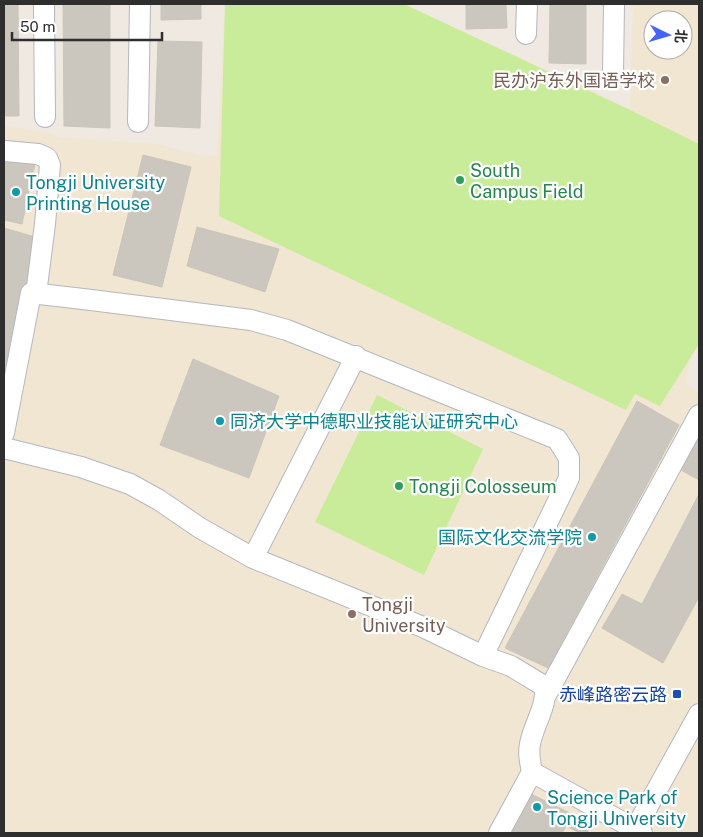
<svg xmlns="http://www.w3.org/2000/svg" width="703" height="837" viewBox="0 0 703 837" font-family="'Public Sans','Noto Sans SC',sans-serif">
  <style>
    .education { fill: #f0e6d1; fill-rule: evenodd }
    .pitch { fill: #c9ec9a }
    .building { fill: #cbc7bf; stroke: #cbc5ba }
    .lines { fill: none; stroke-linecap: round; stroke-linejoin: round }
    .minor-casing { stroke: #b4b7c1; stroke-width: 22 }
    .minor { stroke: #fff; stroke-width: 20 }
    .education-dot { fill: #8d6e63; stroke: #fff; stroke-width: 2 }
    .leisure-dot { fill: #2e9e5b; stroke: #fff; stroke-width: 2 }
    .culture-dot { fill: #0f9aa8; stroke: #fff; stroke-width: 2 }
    .transit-dot { fill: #1a4fb4; stroke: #fff; stroke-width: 2 }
    .labels { text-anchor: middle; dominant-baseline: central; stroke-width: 4.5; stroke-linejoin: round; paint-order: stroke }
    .education-label { font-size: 18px; fill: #785e54; stroke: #fff; text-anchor: end }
    .leisure-label { font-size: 18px; fill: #27864d; stroke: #fff; text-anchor: start }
    .culture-label { font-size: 18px; fill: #0d838f; stroke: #fff; text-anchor: start }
    .transit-label { font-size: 18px; fill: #164399; stroke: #fff; text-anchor: end }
  </style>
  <rect width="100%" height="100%" fill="#efe9e1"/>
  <!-- education -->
  <path class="education" d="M225 4H404L630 109 633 4H699V344L690 359 686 384 699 394V833H4V126L51 133 60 137 157 144 203 156 217 155ZM653 20H683V50H653Z"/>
  <!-- pitch -->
  <path class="pitch" d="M225 4H404L630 110 699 144V344L660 406 635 394 626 410 219 216Z
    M377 395 483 449 424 575 315 522Z"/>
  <!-- building -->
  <path class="building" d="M4 4H18L19 116H4Z
    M63 4H110V128L64 126Z
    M161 4H201V19L161 20Z
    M466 4H506L507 28 466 29Z
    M550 4H586V64L549 63Z
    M158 41 202 42 200 128 155 126Z
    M143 155 191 167 162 287 113 275Z
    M4 156 35 164 22 224 4 220Z
    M197 227 279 249 265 292 187 266Z
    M4 228 42 239 4 384Z
    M193 359 279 396 249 478 160 445Z
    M637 401 679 425 548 668 505 648Z
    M699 435V480L681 470Z
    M699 494V597L663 663 602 628 622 594 642 604Z
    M525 791 592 824 587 833H580L566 826 562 833H503Z"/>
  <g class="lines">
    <!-- minor casing -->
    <g class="minor-casing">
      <path id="minor" d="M44 4 45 117
        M526 34 527 4
        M613 73 614 4
        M138 122 140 4
        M5 151 38 154 47 158 50 165 45 224 36 294
        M4 433 31 293 83 299 251 320 287 330 557 439 569 458V478L483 656
        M4 448 81 467 130 484 159 500 200 528 253 558 423 627 483 656 511 666 544 686C549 704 533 725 530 744 528 753 530 762 532 772L642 833
        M253 558 356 356
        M546 695 699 415
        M499 833 532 772
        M633 833 699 714"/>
    </g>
    <!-- minor -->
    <use href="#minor" class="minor"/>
  </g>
  <!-- markers -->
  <g class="education-dot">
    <circle cx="665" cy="80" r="5"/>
    <circle cx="352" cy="614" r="5"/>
  </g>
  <g class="leisure-dot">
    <circle cx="460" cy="180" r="5"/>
    <circle cx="399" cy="486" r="5"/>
  </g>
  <g class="culture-dot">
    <circle cx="16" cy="192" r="5"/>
    <circle cx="220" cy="421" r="5"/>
    <circle cx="592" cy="537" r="5"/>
    <circle cx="537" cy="807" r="5"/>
  </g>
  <rect class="transit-dot" x="672" y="689" width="10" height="10" rx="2.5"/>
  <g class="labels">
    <!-- education labels -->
    <g class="education-label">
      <text x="655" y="80">民办沪东外国语学校</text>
      <text x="362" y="604" text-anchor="start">Tongji<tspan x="362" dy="21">University</tspan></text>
    </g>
    <!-- leisure labels -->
    <g class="leisure-label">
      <text x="470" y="170">South<tspan x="470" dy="21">Campus Field</tspan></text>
      <text x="409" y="486">Tongji Colosseum</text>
    </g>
    <!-- culture labels -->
    <g class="culture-label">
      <text x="26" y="182">Tongji University<tspan x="26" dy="21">Printing House</tspan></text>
      <text x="230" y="421">同济大学中德职业技能认证研究中心</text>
      <text x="582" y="537" text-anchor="end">国际文化交流学院</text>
      <text x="547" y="797">Science Park of<tspan x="547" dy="21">Tongji University</tspan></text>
    </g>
    <!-- transit labels -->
    <g class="transit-label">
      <text x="667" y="694">赤峰路密云路</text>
    </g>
  </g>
  <!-- border -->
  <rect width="703" height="837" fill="none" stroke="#2e2e2e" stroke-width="10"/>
  <!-- north arrow -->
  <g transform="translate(668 35) rotate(95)"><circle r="24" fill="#ffffff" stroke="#ababab"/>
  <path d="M0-4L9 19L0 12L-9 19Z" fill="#4264fb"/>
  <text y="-8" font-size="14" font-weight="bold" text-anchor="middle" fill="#2e2e2e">北</text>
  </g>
  <!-- scale -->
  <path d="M12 32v8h150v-8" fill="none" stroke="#2e2e2e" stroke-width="2.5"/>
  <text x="20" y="32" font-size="15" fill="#2e2e2e" stroke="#ffffff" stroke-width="4" paint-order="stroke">50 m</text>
</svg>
